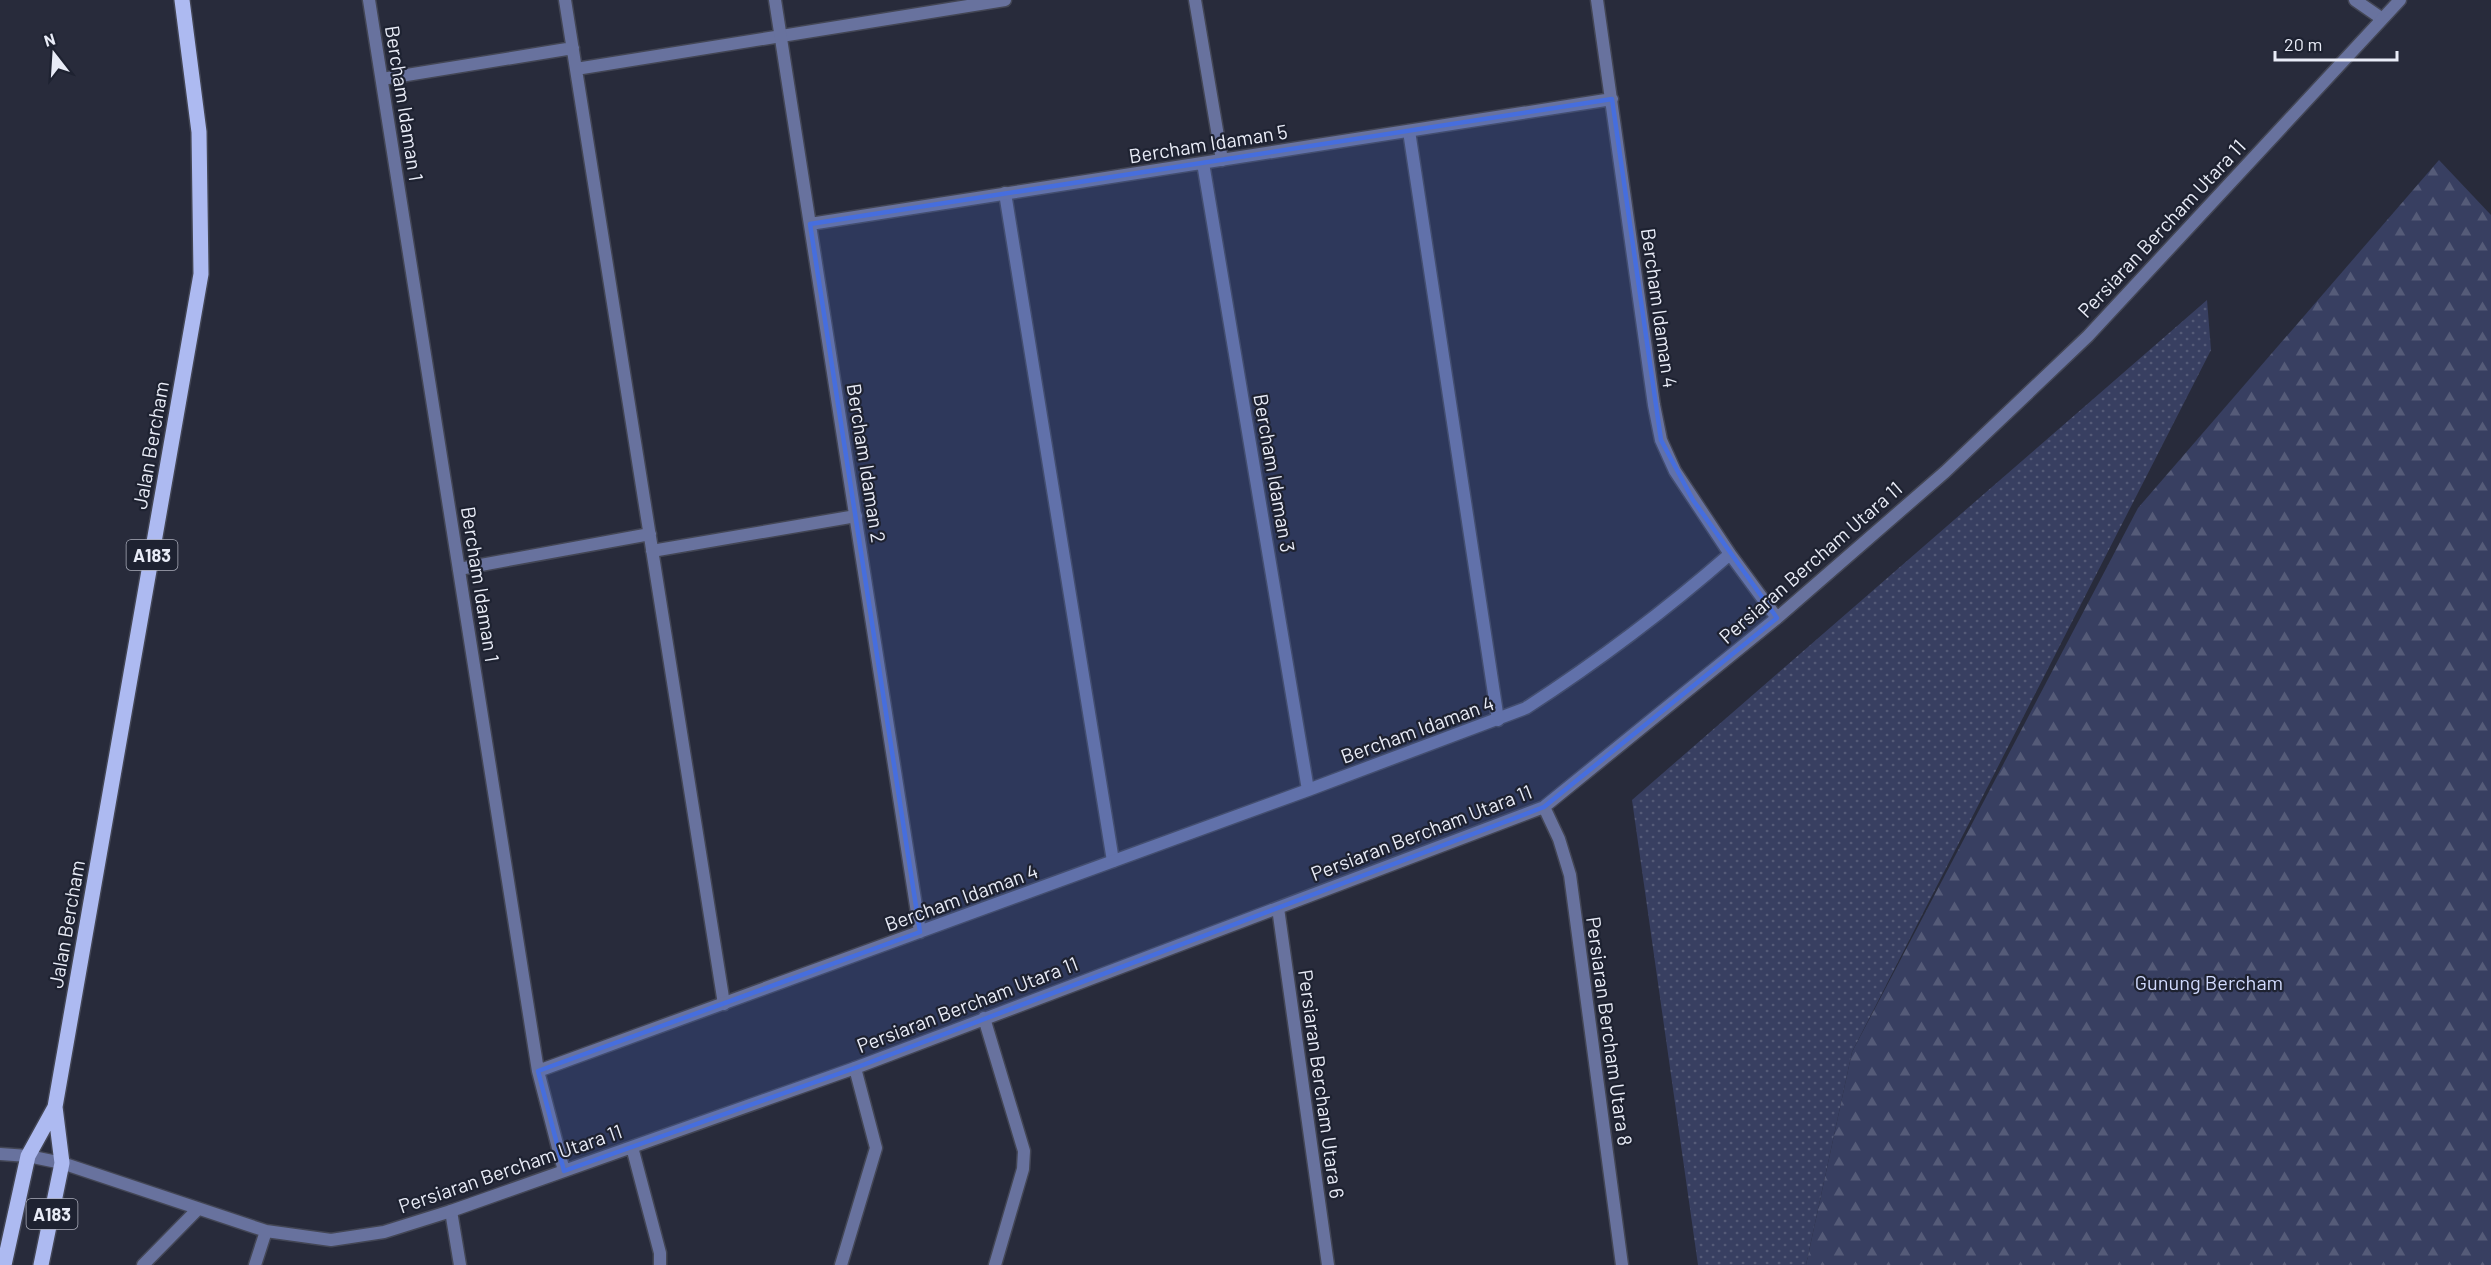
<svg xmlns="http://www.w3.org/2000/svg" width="2491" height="1265" viewBox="0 0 2491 1265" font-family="Barlow,sans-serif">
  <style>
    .grass { fill: url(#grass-dots) }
    .forest { fill: url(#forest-firs) }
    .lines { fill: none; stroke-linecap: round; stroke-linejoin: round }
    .lane-casing { stroke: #434655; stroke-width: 15 }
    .street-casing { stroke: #434655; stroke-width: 15 }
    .primary-casing { stroke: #434655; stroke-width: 18 }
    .lane { stroke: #68729e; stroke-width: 12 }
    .street { stroke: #68729e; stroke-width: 12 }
    .primary { stroke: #adbaf1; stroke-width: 15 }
    .marked { fill: #466ede; fill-opacity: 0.2; stroke: #466ede; stroke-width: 4.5; stroke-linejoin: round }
    .labels { text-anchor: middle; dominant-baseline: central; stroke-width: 4.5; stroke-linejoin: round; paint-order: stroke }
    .shield { fill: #1e2231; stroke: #acafbc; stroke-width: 1.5 }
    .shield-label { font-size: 18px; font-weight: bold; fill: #e9ecf7 }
    .street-label { font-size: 20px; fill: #e9ecf7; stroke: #1e2231 }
    .park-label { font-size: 20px; fill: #d2dbfe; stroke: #1e2231 }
  </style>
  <defs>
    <pattern id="grass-dots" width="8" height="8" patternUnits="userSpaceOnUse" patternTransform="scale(1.5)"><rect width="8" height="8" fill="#383f61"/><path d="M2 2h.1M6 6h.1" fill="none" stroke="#555b78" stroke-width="1.8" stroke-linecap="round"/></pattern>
    <pattern id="forest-firs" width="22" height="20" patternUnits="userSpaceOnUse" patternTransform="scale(1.5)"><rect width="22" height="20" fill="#383f61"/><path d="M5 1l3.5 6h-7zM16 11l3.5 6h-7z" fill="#555b78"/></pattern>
  </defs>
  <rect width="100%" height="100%" fill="#282b3b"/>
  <!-- grass -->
  <path class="grass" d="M2207 300 2211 350 1852 1052 1806 1265H1698L1632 800Z"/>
  <!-- forest -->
  <path class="forest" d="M2439 160 2491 215V1265H1806L1852 1052 2138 508Z"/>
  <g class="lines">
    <!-- lane casing -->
    <g class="lane-casing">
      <path id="lane" d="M565 0 724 1004
        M1195 0 1222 160
        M2355 0 2381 18
        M576 69 1005 0
        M382 79 573 48
        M1409 131 1498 720
        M1005 193 1113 861
        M652 551 856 516
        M459 569 650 534
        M451 1211 460 1265
        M841 1265 876 1148 855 1068"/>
    </g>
    <!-- street casing -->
    <g class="street-casing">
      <path id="street" d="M369 0 538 1071 564 1171
        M775 0 920 932
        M1597 0 1654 405 1661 440 1675 471 1730 554 1777 618
        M1203 163 1308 790
        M810 224 1612 99
        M1544 807 1559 839 1570 875 1622 1265
        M1278 908 1328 1265
        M984 1018 1024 1151 1023 1169 995 1265
        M538 1071 1308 790 1526 708C1597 662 1666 610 1730 554
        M632 1147 660 1253V1265
        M0 1154 28 1156 62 1163 266 1231 331 1240 384 1232 451 1211 855 1068 1544 807 1777 618 1945 472 2088 336 2400 0
        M143 1265 198 1209
        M255 1265 266 1231"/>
    </g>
    <!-- primary casing -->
    <g class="primary-casing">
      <path id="primary" d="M4 1265 28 1156 55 1107
        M41 1265 62 1163 55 1107 201 274 199 132 182 0"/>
    </g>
    <!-- lane -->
    <use href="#lane" class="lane"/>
    <!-- street -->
    <use href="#street" class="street"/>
    <!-- primary -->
    <use href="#primary" class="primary"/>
  </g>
  <!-- marked area -->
  <path class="marked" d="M1612 99 1661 440 1693 500 1777 618 1544 807 855 1068 564 1171 538 1071 920 932 810 224Z"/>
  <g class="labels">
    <!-- shield labels -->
    <g class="shield">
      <rect x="126.5" y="540" width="51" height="30" rx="4.5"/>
      <rect x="26.5" y="1199" width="51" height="30" rx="4.5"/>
    </g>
    <g class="shield-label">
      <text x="152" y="555">A183</text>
      <text x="52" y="1214">A183</text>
    </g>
    <!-- street labels -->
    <g class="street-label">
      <text transform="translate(405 103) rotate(81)">Bercham Idaman 1</text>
      <text transform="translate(1208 143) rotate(-9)">Bercham Idaman 5</text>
      <text transform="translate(2161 228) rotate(-47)">Persiaran Bercham Utara 11</text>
      <text transform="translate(1660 308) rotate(82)">Bercham Idaman 4</text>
      <text transform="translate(150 445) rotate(-80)">Jalan Bercham</text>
      <text transform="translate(867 463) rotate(81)">Bercham Idaman 2</text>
      <text transform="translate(1275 473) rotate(80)">Bercham Idaman 3</text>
      <text transform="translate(1810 562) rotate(-41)">Persiaran Bercham Utara 11</text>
      <text transform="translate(481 584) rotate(81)">Bercham Idaman 1</text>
      <text transform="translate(1417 729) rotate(-20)">Bercham Idaman 4</text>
      <text transform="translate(1421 832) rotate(-21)">Persiaran Bercham Utara 11</text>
      <text transform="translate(961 897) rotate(-20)">Bercham Idaman 4</text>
      <text transform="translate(66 924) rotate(-80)">Jalan Bercham</text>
      <text transform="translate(967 1004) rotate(-21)">Persiaran Bercham Utara 11</text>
      <text transform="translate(1610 1031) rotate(82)">Persiaran Bercham Utara 8</text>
      <text transform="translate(1322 1084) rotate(82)">Persiaran Bercham Utara 6</text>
      <text transform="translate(510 1168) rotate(-19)">Persiaran Bercham Utara 11</text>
    </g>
    <!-- park labels -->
    <g class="park-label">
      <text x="2209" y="982">Gunung Bercham</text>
    </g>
  </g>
  <!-- north arrow -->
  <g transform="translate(54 54) rotate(343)" stroke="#1e2231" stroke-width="4.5" paint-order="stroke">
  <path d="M0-4.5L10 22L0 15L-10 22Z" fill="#e9ecf7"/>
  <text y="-9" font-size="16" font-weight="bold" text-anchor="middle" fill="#e9ecf7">N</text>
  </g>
  <!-- scale -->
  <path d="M2275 51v9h122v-9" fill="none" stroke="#e9ecf7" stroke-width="3"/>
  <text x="2284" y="51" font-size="18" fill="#e9ecf7" stroke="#1e2231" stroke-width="4.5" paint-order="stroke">20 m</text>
</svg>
